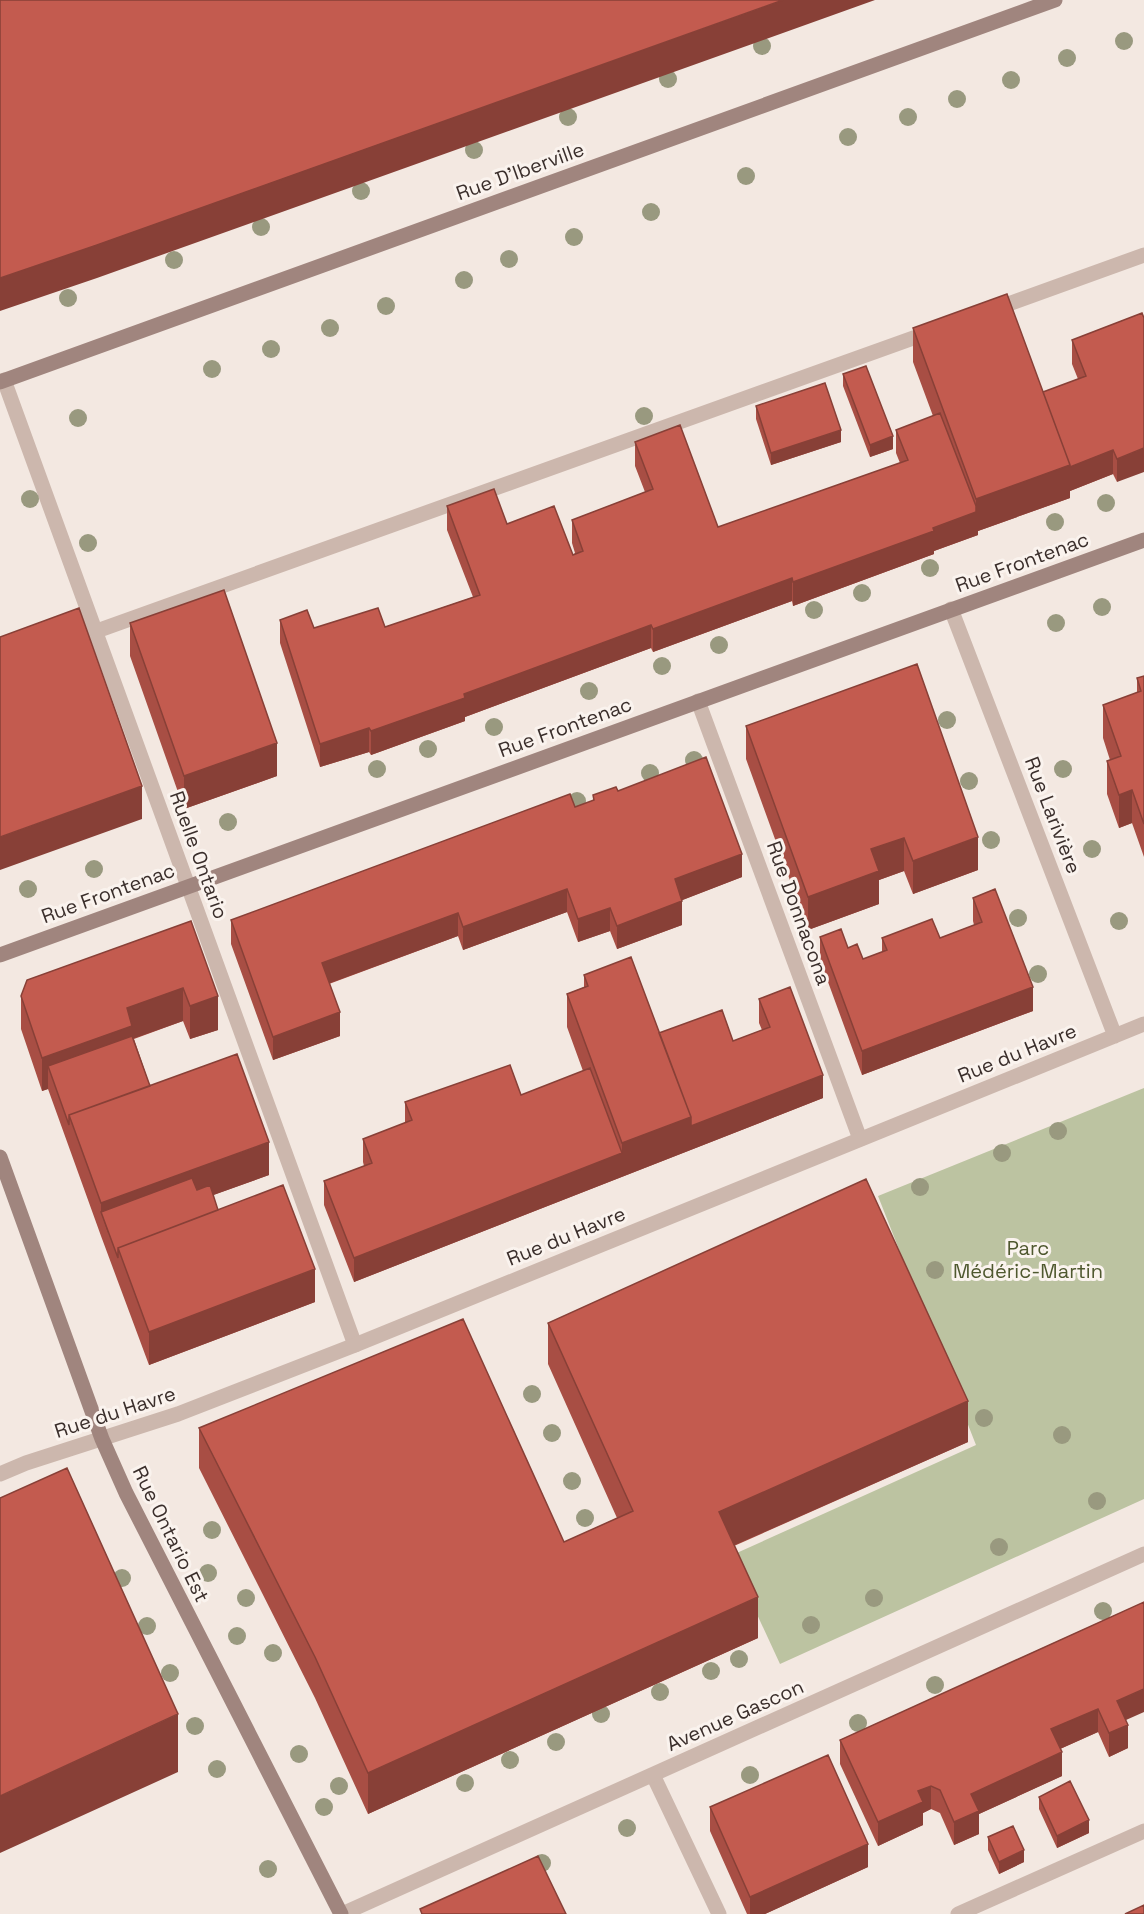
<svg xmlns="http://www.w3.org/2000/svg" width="1144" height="1914" viewBox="0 0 1144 1914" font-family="'Space Grotesk',sans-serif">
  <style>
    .green { fill: #bcc3a1 }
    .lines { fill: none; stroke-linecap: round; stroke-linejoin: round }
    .lane { stroke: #ccb7ad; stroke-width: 15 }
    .street { stroke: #ccb7ad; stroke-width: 15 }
    .secondary { stroke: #a0857e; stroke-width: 15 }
    .tree { fill: #99997f }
    .wall { fill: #a84e44 }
    .shaded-wall { fill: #884037 }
    .building { fill: #c35b4f; stroke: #884037; stroke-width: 1.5 }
    .labels { text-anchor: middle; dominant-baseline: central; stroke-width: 6; stroke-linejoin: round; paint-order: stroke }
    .street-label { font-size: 20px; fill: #3a2e2b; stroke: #faf3ee }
    .park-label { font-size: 20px; fill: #4f582f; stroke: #faf3ee }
  </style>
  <rect width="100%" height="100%" fill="#f3e8e1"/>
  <!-- green -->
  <path class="green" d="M1144 1088V1499L780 1664 730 1556 976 1445 878 1196Z"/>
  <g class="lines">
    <!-- lane -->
    <path class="lane" d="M992 310 1144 255
      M4 380 355 1345
      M94 632 930 332
      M698 701 860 1139
      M653 1775 719 1914
      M958 1914 1144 1831"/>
    <!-- street -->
    <path class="street" d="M951 609 1115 1036
      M0 1474 26 1463 178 1414 355 1345 1144 1024
      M342 1914 1144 1554"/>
    <!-- secondary -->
    <path class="secondary" d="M0 382 1055 0
      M0 955 1144 540
      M0 1157 102 1439 126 1493 341 1914"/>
  </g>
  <!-- trees -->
  <g class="tree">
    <circle cx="1124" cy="41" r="9"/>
    <circle cx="762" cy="46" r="9"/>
    <circle cx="1067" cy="58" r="9"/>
    <circle cx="668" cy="79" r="9"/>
    <circle cx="1011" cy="80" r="9"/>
    <circle cx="957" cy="99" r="9"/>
    <circle cx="568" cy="117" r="9"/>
    <circle cx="908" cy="117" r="9"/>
    <circle cx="848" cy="137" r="9"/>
    <circle cx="474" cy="150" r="9"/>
    <circle cx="746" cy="176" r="9"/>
    <circle cx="361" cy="191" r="9"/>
    <circle cx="651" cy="212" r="9"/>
    <circle cx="261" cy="227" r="9"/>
    <circle cx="574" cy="237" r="9"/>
    <circle cx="509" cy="259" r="9"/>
    <circle cx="174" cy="260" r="9"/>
    <circle cx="464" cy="280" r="9"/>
    <circle cx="68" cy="298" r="9"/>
    <circle cx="386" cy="306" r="9"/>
    <circle cx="330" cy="328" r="9"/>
    <circle cx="271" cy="349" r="9"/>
    <circle cx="212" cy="369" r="9"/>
    <circle cx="644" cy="416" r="9"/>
    <circle cx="78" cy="418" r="9"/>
    <circle cx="30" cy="499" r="9"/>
    <circle cx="1106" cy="503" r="9"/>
    <circle cx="1055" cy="522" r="9"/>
    <circle cx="88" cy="543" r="9"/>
    <circle cx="930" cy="568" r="9"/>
    <circle cx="862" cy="593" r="9"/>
    <circle cx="1102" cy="607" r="9"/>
    <circle cx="814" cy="610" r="9"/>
    <circle cx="1056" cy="623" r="9"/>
    <circle cx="719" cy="645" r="9"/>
    <circle cx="662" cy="666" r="9"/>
    <circle cx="589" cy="691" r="9"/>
    <circle cx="947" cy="720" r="9"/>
    <circle cx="494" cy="727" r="9"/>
    <circle cx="428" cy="749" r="9"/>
    <circle cx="694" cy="760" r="9"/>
    <circle cx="377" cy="769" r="9"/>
    <circle cx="1063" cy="769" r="9"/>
    <circle cx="650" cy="773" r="9"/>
    <circle cx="969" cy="781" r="9"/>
    <circle cx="577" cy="801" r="9"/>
    <circle cx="228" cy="822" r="9"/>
    <circle cx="991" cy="840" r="9"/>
    <circle cx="1092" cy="849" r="9"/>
    <circle cx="94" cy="869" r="9"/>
    <circle cx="28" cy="889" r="9"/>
    <circle cx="1018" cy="918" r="9"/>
    <circle cx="1119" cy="921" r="9"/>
    <circle cx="1038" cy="974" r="9"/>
    <circle cx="1058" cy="1131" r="9"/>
    <circle cx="1002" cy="1153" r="9"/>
    <circle cx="920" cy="1187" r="9"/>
    <circle cx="935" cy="1270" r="9"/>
    <circle cx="532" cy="1394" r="9"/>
    <circle cx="984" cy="1418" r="9"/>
    <circle cx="552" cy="1433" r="9"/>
    <circle cx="1062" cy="1435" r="9"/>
    <circle cx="572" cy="1481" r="9"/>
    <circle cx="1097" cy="1501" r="9"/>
    <circle cx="585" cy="1518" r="9"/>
    <circle cx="212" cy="1530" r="9"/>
    <circle cx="999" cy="1547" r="9"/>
    <circle cx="208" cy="1573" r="9"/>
    <circle cx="122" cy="1578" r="9"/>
    <circle cx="246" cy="1598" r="9"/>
    <circle cx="874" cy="1598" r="9"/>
    <circle cx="1103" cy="1611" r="9"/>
    <circle cx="811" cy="1625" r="9"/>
    <circle cx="147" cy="1626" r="9"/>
    <circle cx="237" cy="1636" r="9"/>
    <circle cx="273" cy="1653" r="9"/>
    <circle cx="739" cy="1659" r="9"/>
    <circle cx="711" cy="1671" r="9"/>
    <circle cx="170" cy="1673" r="9"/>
    <circle cx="935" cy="1685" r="9"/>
    <circle cx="660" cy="1692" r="9"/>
    <circle cx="601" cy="1714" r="9"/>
    <circle cx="858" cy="1723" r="9"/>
    <circle cx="195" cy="1726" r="9"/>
    <circle cx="556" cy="1742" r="9"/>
    <circle cx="299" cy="1754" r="9"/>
    <circle cx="510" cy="1760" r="9"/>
    <circle cx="217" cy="1769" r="9"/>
    <circle cx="750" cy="1775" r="9"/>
    <circle cx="465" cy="1783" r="9"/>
    <circle cx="339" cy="1786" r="9"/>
    <circle cx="324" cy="1807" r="9"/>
    <circle cx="627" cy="1828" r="9"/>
    <circle cx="542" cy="1863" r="9"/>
    <circle cx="268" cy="1869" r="9"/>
  </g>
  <!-- wall -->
  <path class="wall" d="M1142 313 1117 482 1113 474 1070 491V498L978 531V535L934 551V554L793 606 792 601 653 652 651 648 465 717V721L371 755 369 752 320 767 280 643V620L314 628 385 627 473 597 447 530V506L507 524 573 555 575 553 572 543V520L645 492 635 466V442L718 527 900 463 896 453V430L933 416 913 362V328L1043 392 1078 379 1072 364V340Z
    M843 374 893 449 870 457 843 386Z
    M756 406 841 442 771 465 756 419Z
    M130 623 277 776 184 809 130 656Z
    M1144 676V857L1132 823 1119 828 1107 794V761L1110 760 1103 738V705L1137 693V678Z
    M746 726 978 870 913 894 904 871 879 880V904L808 930 746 759Z
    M618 791 742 877 682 900V925L617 949 610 931 578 942 567 912 463 950 458 936 329 984 340 1036 273 1060 231 944V920L575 807 593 801V795Z
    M973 898 1033 1011 862 1075 820 960V937L848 948 863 959 882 952V938H940L974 925 973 921Z
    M191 921 218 1030 190 1039 183 1021 134 1039 150 1086 269 1175 213 1195 218 1210 315 1302 149 1365 101 1236 48 1089 42 1091 21 1029V996Z
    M584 975 659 1033 733 1041 762 1030 759 1023V999L823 1098 354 1282 324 1205V1181L364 1166 363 1162V1139L405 1123V1102L521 1095 583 1071 567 1027V994L584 987Z
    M548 1323 968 1442 734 1546 758 1638 368 1814 315 1698 199 1468V1428L564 1542 617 1518 548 1364Z
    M1144 1602 1126 1720 1128 1748 1109 1757 1098 1732 1060 1749 1062 1776 979 1814V1834L954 1845 940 1813 931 1809 923 1813V1825L878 1846 840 1764V1740Z
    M1039 1797 1089 1833 1057 1848 1039 1809Z
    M710 1807 868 1867 765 1914H747L710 1831Z
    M988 1837 1024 1862 999 1874 988 1850Z"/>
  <!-- shaded-wall -->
  <path class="shaded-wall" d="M783 0H875L97 278 0 311V278Z
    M841 430V442L771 465V453Z
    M893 436V449L870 457V445Z
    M1144 448V472L1117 482V459Z
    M1113 450V474L1070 491V498L978 531V535L934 551V554L793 606V582L976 512V499L1070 465Z
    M792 578V601L653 652V629Z
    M651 625V648L465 717V721L371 755V731L464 694Z
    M369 728V752L320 767V744Z
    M277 743V776L184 809V776Z
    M142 786V819L0 870V837Z
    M1132 790V823L1119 828V795Z
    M978 837V870L913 894V861Z
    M904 838V871L879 880V904L808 930V897L871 849Z
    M742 854V877L675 903V879Z
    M567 889V912L463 950V927Z
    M682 901V925L617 949V926Z
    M610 908V931L578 942V919Z
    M458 913V936L322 986V963Z
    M1033 987V1011L862 1075V1051Z
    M183 988V1021L132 1039 48 1066V1089L42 1091V1058L127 1008Z
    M218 996V1030L190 1039V1006Z
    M340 1012V1036L273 1060V1037Z
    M823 1075V1098L354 1282V1258L622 1153V1143L691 1117Z
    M269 1142V1175L108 1233 101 1212V1203Z
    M315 1269V1302L149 1365V1332Z
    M968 1401V1442L719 1552V1512Z
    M758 1597V1638L368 1814V1773Z
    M1144 1689V1712L1117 1724V1701Z
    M1098 1709V1732L1051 1753V1729Z
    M178 1714V1772L0 1853V1796Z
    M1128 1725V1748L1109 1757V1733Z
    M1062 1752V1776L979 1814V1834L954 1845V1822L971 1794Z
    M931 1786V1809L923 1813V1825L878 1846V1822L918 1791Z
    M1089 1820V1833L1057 1848V1836Z
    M868 1844V1867L765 1914H750V1897Z
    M1024 1850V1862L999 1874V1862Z"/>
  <!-- building -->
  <path class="building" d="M0 0H783L97 245 0 278Z
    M1007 294 1070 465 976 499 913 328Z
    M1142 313 1144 318V448L1117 459 1113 450 1070 467V465L1043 392 1086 376 1072 340Z
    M866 366 893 436 870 445 843 374Z
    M825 383 841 430 771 453 756 406Z
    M940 413 976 506V512L933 528 934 531 793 582 792 578 653 629 651 625 464 694 465 698 371 731 369 728 320 744 280 620 307 610 314 628 378 608 385 627 480 595 447 506 494 489 507 524 554 506 573 555 583 551 572 520 653 489 635 442 680 425 718 527 908 460 896 430Z
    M224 590 277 743 184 776 130 623Z
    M79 608 142 786 0 837V637Z
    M917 664 978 837 913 861 904 838 871 849 879 871 808 897 746 726Z
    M1144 676V824L1132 790 1119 795 1107 761 1121 756 1103 705 1141 691 1137 678Z
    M706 757 742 854 675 879 682 901 617 926 610 908 578 919 567 889 463 927 458 913 322 963 340 1012 273 1037 231 920 570 794 575 807 594 800 593 795 616 787 618 791Z
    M995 889 1033 987 862 1051 820 937 841 929 848 948 857 944 863 959 887 950 882 938 932 919 940 938 982 922 973 898Z
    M191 921 218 996 190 1006 183 988 127 1008 132 1026 42 1058 21 996 27 980Z
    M631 957 691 1117 622 1143 567 994 588 986 584 975Z
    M790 987 823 1075 691 1126V1117L659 1033 722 1010 733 1041 770 1027 759 999Z
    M132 1036 150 1086 69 1115V1125L48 1066Z
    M237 1054 269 1142 101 1203 69 1115Z
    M510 1065 521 1095 590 1068 622 1153 354 1258 324 1181 372 1163 363 1139 412 1120 405 1102Z
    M192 1178 197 1190 210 1185 218 1210 118 1248V1258L101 1212Z
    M866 1179 968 1401 719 1512 758 1597 368 1773 315 1657 199 1428 463 1319 564 1542 633 1511 548 1323Z
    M283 1185 315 1269 149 1332 118 1248Z
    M67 1468 178 1714 0 1796V1498Z
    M1144 1602V1689L1117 1701 1128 1725 1109 1733 1098 1709 1051 1729 1062 1752 971 1794 979 1811 954 1822 940 1790 931 1786 918 1791 923 1802 878 1822 840 1740Z
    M828 1755 868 1844 750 1897 710 1807Z
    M1070 1781 1089 1820 1057 1836 1039 1797Z
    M1013 1826 1024 1850 999 1862 988 1837Z
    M538 1856 566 1914H422L420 1909Z
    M1144 1905V1914H1125Z"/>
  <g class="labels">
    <!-- street labels -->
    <g class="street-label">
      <text transform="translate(520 171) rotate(-20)">Rue D'Iberville</text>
      <text transform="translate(1022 562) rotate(-20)">Rue Frontenac</text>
      <text transform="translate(565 727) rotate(-20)">Rue Frontenac</text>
      <text transform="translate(1053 815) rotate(69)">Rue Larivière</text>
      <text transform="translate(199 855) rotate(70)">Ruelle Ontario</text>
      <text transform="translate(108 893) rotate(-20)">Rue Frontenac</text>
      <text transform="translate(799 913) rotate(70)">Rue Donnacona</text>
      <text transform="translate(1017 1053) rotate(-22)">Rue du Havre</text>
      <text transform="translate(566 1236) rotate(-22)">Rue du Havre</text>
      <text transform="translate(115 1412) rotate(-18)">Rue du Havre</text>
      <text transform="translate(171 1534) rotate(64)">Rue Ontario Est</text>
      <text transform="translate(735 1715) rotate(-24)">Avenue Gascon</text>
    </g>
    <!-- park labels -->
    <g class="park-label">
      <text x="1028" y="1248">Parc<tspan x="1028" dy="23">Médéric-Martin</tspan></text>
    </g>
  </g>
</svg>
